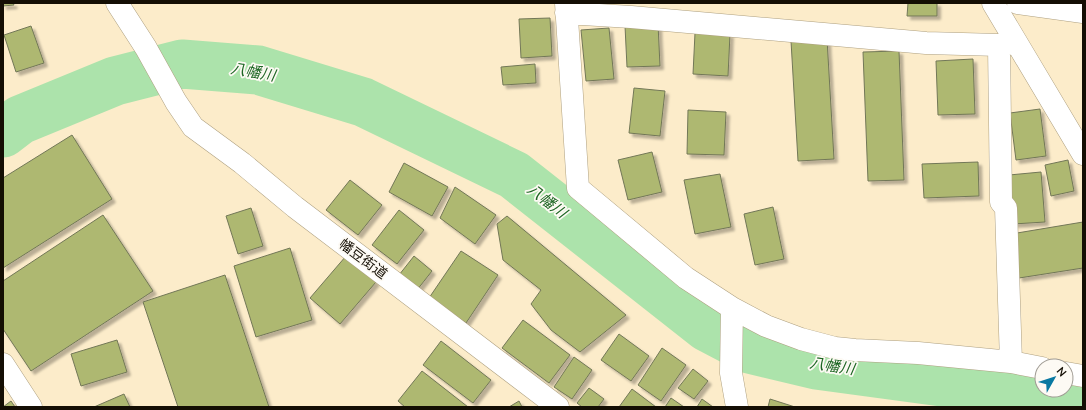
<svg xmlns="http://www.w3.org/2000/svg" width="1086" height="410" viewBox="0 0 1086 410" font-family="'Nunito Sans','Noto Sans JP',sans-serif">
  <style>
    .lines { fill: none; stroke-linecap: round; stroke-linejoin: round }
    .river { stroke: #ace3ab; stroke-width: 49 }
    .building { fill: #aeb871; stroke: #727757; filter: url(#shadow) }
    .minor-casing { stroke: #aea080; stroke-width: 23 }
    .minor { stroke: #fff; stroke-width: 22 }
    .labels { text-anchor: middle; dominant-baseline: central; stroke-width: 3.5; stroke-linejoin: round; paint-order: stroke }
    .street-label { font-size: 14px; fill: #140e04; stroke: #fdfaf4 }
    .water-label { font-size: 15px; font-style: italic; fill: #1d6623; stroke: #fdfaf4 }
  </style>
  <defs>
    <filter id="shadow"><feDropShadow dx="3.5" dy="3.5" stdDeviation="1" flood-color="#0004"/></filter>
  </defs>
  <rect width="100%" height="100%" fill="#fcecca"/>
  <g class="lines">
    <!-- river -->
    <path class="river" d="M3 133 20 120 115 81 182 64 258 70 363 102 514 175 707 327 749 349 816 365 1083 401"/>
  </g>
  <!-- building -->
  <path class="building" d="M3 3H13L14 5 3 6Z
    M908 3H937V16H907Z
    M550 18 552 56 521 58 519 19Z
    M658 24 660 66 627 67 625 26Z
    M31 26 44 63 16 72 4 35Z
    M609 28 614 79 586 81 581 30Z
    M695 33 730 34 728 76 693 74Z
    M827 39 834 159 798 161 791 41Z
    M899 51 904 180 868 181 863 52Z
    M973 59 975 114 938 115 936 61Z
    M535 64 536 83 503 85 501 67Z
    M634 88 665 91 660 136 629 133Z
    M1040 109 1046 156 1016 160 1010 113Z
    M688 110 726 112 724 155 687 154Z
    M72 135 112 199 3 268V178Z
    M652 152 662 192 628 200 618 160Z
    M1068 160 1074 191 1051 196 1045 165Z
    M978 162 979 196 924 198 922 164Z
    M404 163 448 187 432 216 389 192Z
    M1041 172 1045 222 1013 224 1009 175Z
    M720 174 731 227 695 234 684 180Z
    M350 180 382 205 358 235 326 210Z
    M455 187 496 215 475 244 440 218Z
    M773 207 784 259 755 265 744 214Z
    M251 208 263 246 238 254 226 216Z
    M399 210 424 230 397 264 372 245Z
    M103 215 153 291 31 371 3 329V281Z
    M507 216 626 315 580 352 551 330 531 304 541 290 503 260 497 224Z
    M1083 222V268L1019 278 1011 234Z
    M290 248 312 320 256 337 234 266Z
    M461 251 498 275 466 323 429 298Z
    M346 256 376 282 340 324 310 298Z
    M414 256 432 271 417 290 399 275Z
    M225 275 269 407H178L143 302Z
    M523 320 570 355 549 383 502 348Z
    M619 334 649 356 631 381 601 360Z
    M117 340 127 372 81 386 71 354Z
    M441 341 491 380 473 403 423 365Z
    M662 348 686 365 661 401 638 385Z
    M574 357 592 370 572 399 554 387Z
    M693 369 708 381 694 399 678 388Z
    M422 371 468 407H405L398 401Z
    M589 388 604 399 598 407H582L577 403Z
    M632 389 656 407H619Z
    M124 394 130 407H94Z
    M671 398 684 407H665Z
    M702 399 713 407H697Z
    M770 399 795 407H768Z
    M11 401 15 407H3Z
    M519 401 522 407H509Z"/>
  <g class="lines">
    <!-- minor casing -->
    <g class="minor-casing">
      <path id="minor" d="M117 3 146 48 176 102 193 127 242 163 295 207 558 407
        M566 3 578 188 686 278 732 308 731 373 737 407
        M993 3 1083 154
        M1018 3 1083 12
        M566 13 631 17 926 43 999 45 1016 43
        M999 45 1001 202 1006 208 1011 362
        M732 308 766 326 801 339 835 348 855 350 918 353 1011 362 1042 368
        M3 364 31 407
        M1066 373 1083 376"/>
    </g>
    <!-- minor -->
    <use href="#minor" class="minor"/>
  </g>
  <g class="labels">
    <!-- street labels -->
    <g class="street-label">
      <text transform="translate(363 259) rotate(37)">幡豆街道</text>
    </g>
    <!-- water labels -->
    <g class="water-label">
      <text transform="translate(253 72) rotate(10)">八幡川</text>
      <text transform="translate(547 201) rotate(38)">八幡川</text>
      <text transform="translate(832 366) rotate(9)">八幡川</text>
    </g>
  </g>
  <!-- border -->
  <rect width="1086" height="410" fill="none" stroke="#140e04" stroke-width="8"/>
  <!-- north arrow -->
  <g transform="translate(1054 378) rotate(51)"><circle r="19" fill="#fdfaf4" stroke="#a09c94"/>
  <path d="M0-3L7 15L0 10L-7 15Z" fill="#0979a2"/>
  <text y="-6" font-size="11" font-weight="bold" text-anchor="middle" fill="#140e04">N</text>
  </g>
</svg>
